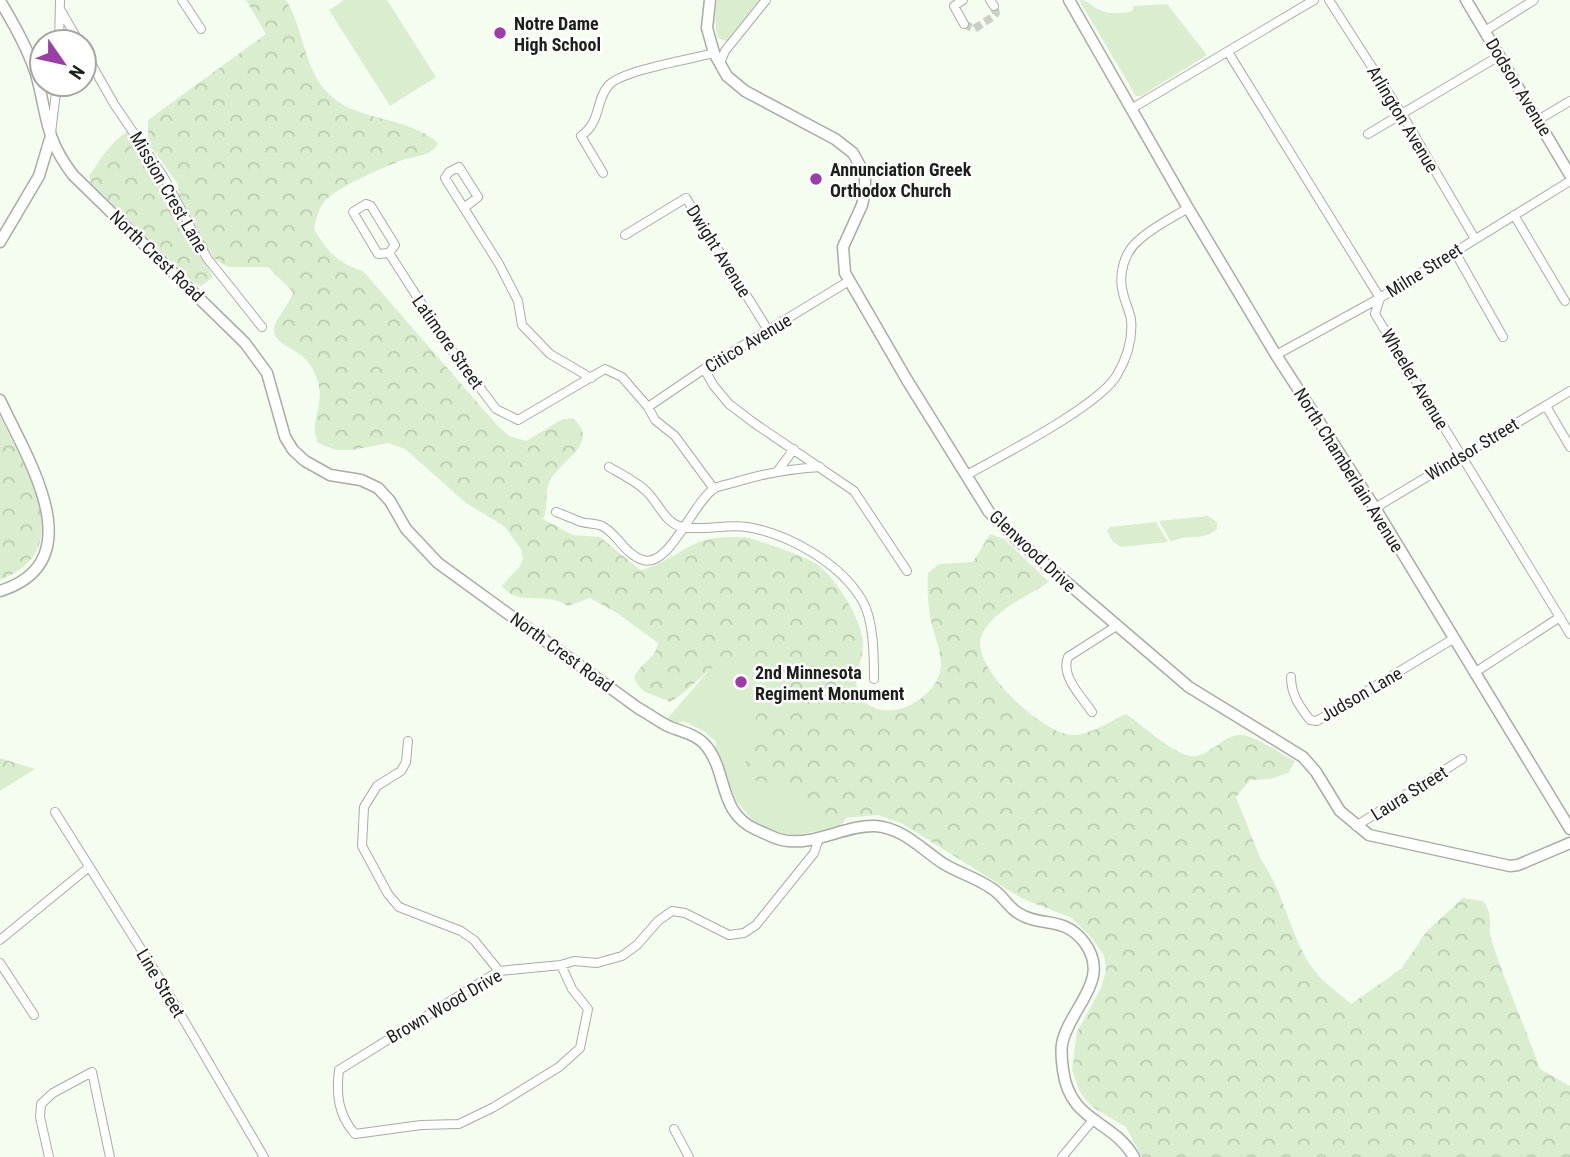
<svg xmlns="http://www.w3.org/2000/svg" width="1570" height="1157" viewBox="0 0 1570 1157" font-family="'Roboto Condensed',sans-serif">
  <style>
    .green { fill: #daedce }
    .forest { fill: url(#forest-crowns) }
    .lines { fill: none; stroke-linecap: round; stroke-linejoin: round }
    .street-tunnel { stroke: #cad0c6; stroke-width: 8; stroke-dasharray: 8 4; stroke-linecap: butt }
    .street-casing { stroke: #a7ada3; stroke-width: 10 }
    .secondary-casing { stroke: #a7ada3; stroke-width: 13 }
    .street { stroke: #fff; stroke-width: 8 }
    .secondary { stroke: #fff; stroke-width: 10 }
    .poi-dot { fill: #9b3ea8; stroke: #fff; stroke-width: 2.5 }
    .labels { text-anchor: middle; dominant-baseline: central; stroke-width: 5; stroke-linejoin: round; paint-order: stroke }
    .poi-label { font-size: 18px; font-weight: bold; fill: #1d1f1c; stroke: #fff; text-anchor: start }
    .street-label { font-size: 18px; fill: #1d1f1c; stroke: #fff }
  </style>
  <defs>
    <pattern id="forest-crowns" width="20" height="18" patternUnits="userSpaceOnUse" patternTransform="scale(1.75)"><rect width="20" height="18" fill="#daedce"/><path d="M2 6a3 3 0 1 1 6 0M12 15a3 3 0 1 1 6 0" fill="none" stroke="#bbcbb0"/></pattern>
  </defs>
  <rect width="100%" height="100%" fill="#f5fcf0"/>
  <!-- green -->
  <path class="green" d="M344 0H387L436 77 390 106 329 10Z
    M717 0H761L730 40 725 41 718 38C714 26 715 13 717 0Z
    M1079 0C1087 0 1088 3 1094 7 1107 15 1119 14 1133 11V6L1167 4 1207 55 1141 96H1136Z
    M1208 516 1217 522V529C1202 542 1186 533 1171 542L1159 521Z
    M1156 522 1168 542 1121 547 1113 542 1107 531 1110 527Z
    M749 624 917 738 839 827 796 835 779 834 755 823 730 794 715 749 716 742 705 732 684 721 675 724 667 719Z"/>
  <!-- forest -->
  <path class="forest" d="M246 0H286C303 27 303 64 325 90 353 123 406 114 438 143 432 157 412 156 400 161 382 168 333 189 323 203 318 211 316 220 314 229 328 252 336 262 363 271L496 424 509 436 526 441 561 420 572 418C603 442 559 461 550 481 544 492 549 507 543 519L573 535 600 537 640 570C664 565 680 549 702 541 713 537 737 536 749 538 761 541 810 558 818 565 837 580 860 617 863 641 865 659 849 681 861 698 868 708 883 712 894 710 905 709 918 702 926 694 954 669 935 645 930 616 928 602 927 588 928 573L939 564 973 562 990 534 1004 539 1049 582C1028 596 994 610 982 634 967 665 1042 733 1071 735 1089 736 1110 721 1126 714 1142 725 1171 752 1190 756 1208 759 1222 735 1240 735 1253 734 1282 755 1295 761L1288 773 1270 779 1250 780 1236 797 1261 860C1284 891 1290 938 1314 970 1323 983 1339 993 1351 1004L1401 969 1427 931 1463 898 1483 901C1496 920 1486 924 1492 942 1506 985 1525 1026 1540 1069L1570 1086V1157H1142L1126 1127 1094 1108 1086 1100 1080 1092 1072 1070 1077 1032 1101 988 1106 971 1104 956 1093 939 1072 918 1023 899 903 824 878 815 829 819 805 810 784 792 752 779 747 773 745 765 751 729 770 686 766 671C712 643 710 679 670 702L643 691 634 679C638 663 655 661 658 643L617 613 590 598 568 606C543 590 519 608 502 586L520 566 523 559 521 549 504 526 466 503 405 449 388 443 352 450H336L318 443C307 421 329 402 315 374 312 367 308 361 302 356 294 349 275 343 274 331 273 321 290 304 293 292L268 267H228L215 259 197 235 185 209 179 204 178 184 148 143V120L266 34Z
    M128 131 166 192 213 277 201 286 194 283 91 183 89 176C100 160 111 141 128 131Z
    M0 416C24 468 81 549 0 580Z
    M0 758 35 769 0 791Z"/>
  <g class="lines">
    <!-- street-tunnel -->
    <path class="street-tunnel" d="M964 24 974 29 994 16 996 13 994 6"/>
    <!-- street casing -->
    <g class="street-casing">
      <path id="street" d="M182 0 201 29
        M963 0 954 6 964 24
        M990 0 994 6
        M1329 0 1402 114 1475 239
        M60 9 79 42
        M1485 31 1534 0
        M59 42 60 0
        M84 51 114 104 163 176 207 258 262 327
        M1228 52 1380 298 1375 314 1570 634
        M720 63 725 51 766 0
        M1131 109 1314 0
        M1538 120 1570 101
        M51 133 57 84
        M1368 134 1499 56
        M603 173 581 136C602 121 595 100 609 85 623 70 692 59 714 53
        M464 208 478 197 459 167 449 172 445 178 499 264 518 301 522 325 550 354 591 378
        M1514 215 1565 301
        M625 235 686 198 768 330
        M1455 252 1503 337
        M389 253 378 254 353 212 366 204 371 206 395 245 389 253 450 348 496 409 518 420 605 369 622 377 648 407 655 420 675 436 714 489
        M1276 355 1380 298 1570 181
        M704 369 714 386 729 404 754 423 854 491 907 571
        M1546 406 1570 447
        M648 407 704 369 849 281
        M609 467C621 474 634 480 645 490 658 501 664 523 682 527 703 531 726 524 747 527 789 534 840 563 862 600 874 620 874 657 874 679
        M777 472 794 449
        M967 475C1002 455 1099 406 1117 375 1127 358 1133 339 1131 319 1129 310 1125 302 1123 293 1118 275 1124 252 1139 240 1153 227 1172 218 1188 208
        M1375 508 1570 391
        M556 512C565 515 573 519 581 522 588 524 596 523 602 526 618 534 625 555 643 560 669 569 694 500 715 488 721 485 730 484 736 482 764 473 791 469 820 467
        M1474 673 1560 617
        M1291 677C1291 695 1300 707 1310 720L1317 721 1453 639
        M1092 712C1082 697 1060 676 1068 657L1118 625
        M408 741 406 762 401 771 377 786 364 807 362 846 388 894 399 907 461 931 474 940 499 971
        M55 812 161 981 264 1157
        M1356 826 1462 759
        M0 940 89 867
        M0 963 34 1015
        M561 965 572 989 588 1009 580 1048 559 1067 494 1107 459 1124 421 1125 355 1134C338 1115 336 1094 339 1070L499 971 561 965 574 961 597 963 622 956 637 945 658 921 672 911 685 913 729 935 744 933 756 925 814 853 819 838
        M674 1129 689 1157
        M49 1157 40 1117 41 1104 53 1093 92 1072 110 1157
        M1062 1157 1092 1121"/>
    </g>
    <!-- secondary casing -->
    <g class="secondary-casing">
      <path id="secondary" d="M710 0 707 28 714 53 727 76 745 91 835 139 853 153 865 175V192L862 205 843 247 845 273 907 380 989 512 1016 539 1189 687 1303 757 1316 772 1340 811 1369 835 1510 866 1518 865 1570 843
        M1069 0 1188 208 1276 355 1375 508 1570 829
        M1466 0 1570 175
        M0 1C14 24 28 49 36 74 48 117 44 137 73 175L245 343 267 373 285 437 293 450 305 461 330 475 361 480 378 488 390 501 406 529 438 563 638 708C649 714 659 722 670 727 683 732 698 735 707 747 728 774 718 813 757 830 765 833 773 838 782 840 813 847 844 825 875 826 904 828 922 850 944 864 959 873 977 878 991 888 1002 894 1008 907 1018 913 1041 928 1063 915 1084 942 1113 980 1069 1008 1062 1044 1061 1051 1062 1063 1063 1070 1070 1123 1112 1119 1134 1157
        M0 242 39 176 50 139
        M0 400C26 457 95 561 0 591"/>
    </g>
    <!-- street -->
    <use href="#street" class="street"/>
    <!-- secondary -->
    <use href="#secondary" class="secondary"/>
  </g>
  <!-- markers -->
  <g class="poi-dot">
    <circle cx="500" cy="33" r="7"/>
    <circle cx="816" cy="179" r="7"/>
    <circle cx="741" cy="682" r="7"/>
  </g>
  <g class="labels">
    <!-- poi labels -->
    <g class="poi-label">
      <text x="514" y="23">Notre Dame<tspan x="514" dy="21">High School</tspan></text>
      <text x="830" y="169">Annunciation Greek<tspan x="830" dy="21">Orthodox Church</tspan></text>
      <text x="755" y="672">2nd Minnesota<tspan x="755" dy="21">Regiment Monument</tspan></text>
    </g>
    <!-- street labels -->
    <g class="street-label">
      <text transform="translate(1519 87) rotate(59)">Dodson Avenue</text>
      <text transform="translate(1403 119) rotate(59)">Arlington Avenue</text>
      <text transform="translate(169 192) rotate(60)">Mission Crest Lane</text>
      <text transform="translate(719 251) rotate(58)">Dwight Avenue</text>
      <text transform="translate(157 256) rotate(44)">North Crest Road</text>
      <text transform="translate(1424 270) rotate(-32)">Milne Street</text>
      <text transform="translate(448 342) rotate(55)">Latimore Street</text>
      <text transform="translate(748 343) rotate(-31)">Citico Avenue</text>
      <text transform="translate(1415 379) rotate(59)">Wheeler Avenue</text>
      <text transform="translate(1472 449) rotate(-31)">Windsor Street</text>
      <text transform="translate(1349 470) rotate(58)">North Chamberlain Avenue</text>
      <text transform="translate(1033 551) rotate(43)">Glenwood Drive</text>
      <text transform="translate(562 652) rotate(36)">North Crest Road</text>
      <text transform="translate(1361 694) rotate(-30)">Judson Lane</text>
      <text transform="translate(1409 793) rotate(-32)">Laura Street</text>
      <text transform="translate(161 983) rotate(59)">Line Street</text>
      <text transform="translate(444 1006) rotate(-30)">Brown Wood Drive</text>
    </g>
  </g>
  <!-- north arrow -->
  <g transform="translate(63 63) rotate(124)"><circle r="33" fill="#ffffff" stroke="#a5a5a4" stroke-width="2"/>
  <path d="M0-5L12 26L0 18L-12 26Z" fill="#9b3ea8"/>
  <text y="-10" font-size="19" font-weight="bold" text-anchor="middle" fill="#1d1f1c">N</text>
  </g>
</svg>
